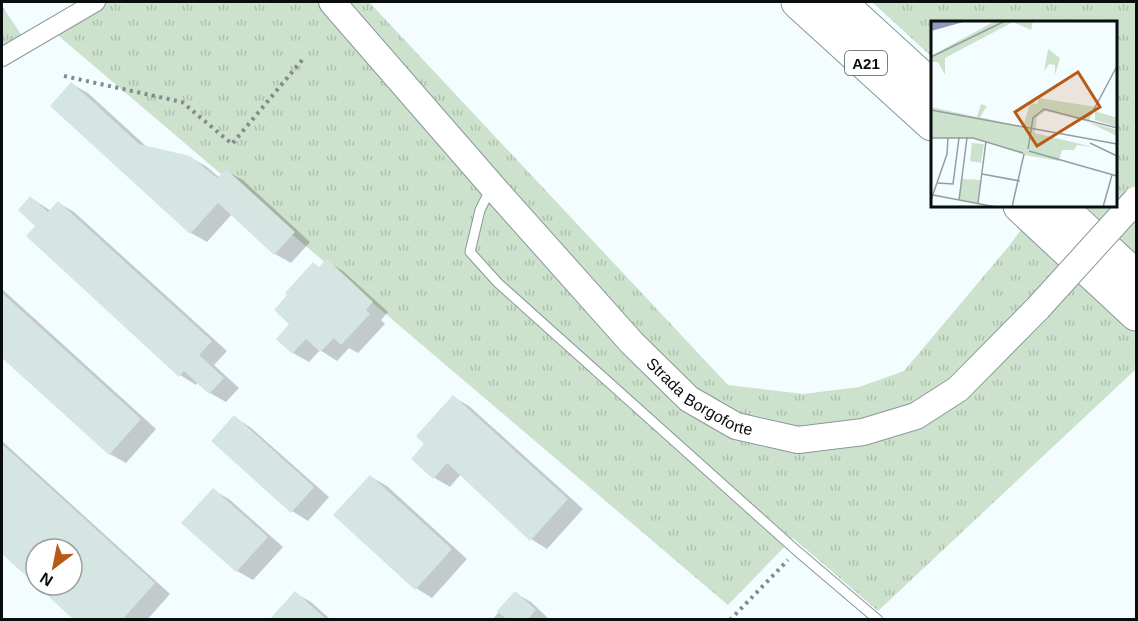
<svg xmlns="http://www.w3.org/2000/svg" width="1138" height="621" viewBox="0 0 1138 621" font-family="Arial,sans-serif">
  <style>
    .grass { fill: url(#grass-tufts) }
    .shadow { fill: #0003 }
    .building { fill: #d5e5e1 }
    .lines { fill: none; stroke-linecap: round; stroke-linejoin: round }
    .lane-casing { stroke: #89989b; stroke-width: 11 }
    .street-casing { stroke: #89989b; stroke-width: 20 }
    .secondary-casing { stroke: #89989b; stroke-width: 28 }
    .highway-casing { stroke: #89989b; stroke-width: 35 }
    .path { stroke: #838b8c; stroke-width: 4; stroke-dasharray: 3 4.5; stroke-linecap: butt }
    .lane { stroke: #fff; stroke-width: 9 }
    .street { stroke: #fff; stroke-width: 18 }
    .secondary { stroke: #fff; stroke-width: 26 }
    .highway { stroke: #fff; stroke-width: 33 }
    .secondary-bridge-casing { stroke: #89989b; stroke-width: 28; stroke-linecap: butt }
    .secondary-bridge { stroke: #fff; stroke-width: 26 }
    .labels { text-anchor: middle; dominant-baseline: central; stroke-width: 4.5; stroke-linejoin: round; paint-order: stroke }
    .shield { fill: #fff; stroke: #525656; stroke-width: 1.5 }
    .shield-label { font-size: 15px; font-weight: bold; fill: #080d0e }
    .street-label { font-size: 16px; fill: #080d0e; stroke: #fff }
    .inset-road { fill: none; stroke: #959d9f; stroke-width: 1.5 }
    .view { fill: #b95917; fill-opacity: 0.15; stroke: #b95917; stroke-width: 3 }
    .inset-edge { fill: none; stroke: #080d0e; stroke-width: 3 }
  </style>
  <defs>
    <pattern id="grass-tufts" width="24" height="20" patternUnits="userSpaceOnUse" patternTransform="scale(1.5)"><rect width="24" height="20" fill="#cce2cc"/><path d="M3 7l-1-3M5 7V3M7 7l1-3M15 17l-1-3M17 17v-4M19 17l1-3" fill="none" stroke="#aec1ae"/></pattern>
  </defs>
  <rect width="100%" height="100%" fill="#f3fdff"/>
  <!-- grass -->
  <path class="grass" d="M99 2H369L728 385 803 394 859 387 904 371 1009 246 1020 231 1046 206H1116V22H932V57L872 2H1136V369L878 611 793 538 728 605 47 26Z
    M2 6 27 43 2 57Z"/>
  <!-- shadow -->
  <path class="shadow" d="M72 84 88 93 147 147 190 157 207 167 220 178 226 171 243 180 310 242 291 263 275 254 232 214 207 242 191 233Z
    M31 198 51 211 59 203 74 212 227 351 214 365 239 388 226 402 210 393 198 382 196 385 180 375 37 226Z
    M327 261 343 271 388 312 381 320 385 324 358 353 349 348 337 361 320 350 309 362 293 353 291 324 320 268Z
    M2 289 156 429 126 463 110 454 2 356Z
    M453 397 469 406 583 509 547 549 531 539 461 474 450 487 433 477Z
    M234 417 250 427 329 497 308 521 292 511Z
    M2 441 170 594 147 620H77L38 585H72V549H36V583L2 552Z
    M371 477 387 486 467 559 432 598 416 588Z
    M213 490 229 499 283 547 253 580 237 571 184 523Z
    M295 593 311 602 331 620H271Z
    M515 593 531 602 550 620H492Z"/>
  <!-- building -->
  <path class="building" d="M71 82 139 144 190 156 217 178 226 169 295 232 274 255 218 203 190 234 50 106Z
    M30 196 48 212 58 201 212 341 199 355 224 378 209 394 184 371 179 377 26 236 35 226 18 210Z
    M327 259 373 302 366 310 370 314 341 345 334 338 320 352 306 339 292 354 276 339 289 324 274 310 287 295 285 293 313 262 319 267Z
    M2 293 141 419 109 455 2 358Z
    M453 395 568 499 530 541 447 463 433 479 411 459 424 444 416 436Z
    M234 415 314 487 291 513 211 441Z
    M2 444 155 583 122 620H74L36 585H72V549H36V585L2 554Z
    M370 475 452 549 415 590 333 515Z
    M213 488 268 537 236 572 181 523Z
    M295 591 327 620H269Z
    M515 591 536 610 527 620H507L497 611Z"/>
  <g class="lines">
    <!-- lane casing -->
    <g class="lane-casing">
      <path id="lane" d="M491 188 480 210 470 252 498 283 797 551 878 620"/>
    </g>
    <!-- street casing -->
    <g class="street-casing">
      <path id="street" d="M2 57 96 2"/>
    </g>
    <!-- secondary casing -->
    <g class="secondary-casing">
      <g id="secondary">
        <path id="s1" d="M332 2 492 186 632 343 689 399 736 426 798 440 863 432 916 416 958 389 1038 308"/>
      </g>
    </g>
    <!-- highway casing -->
    <g class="highway-casing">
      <path id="highway" d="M798 2 932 124
        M839 2 932 87
        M1020 206 1136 314
        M1059 206 1136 277"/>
    </g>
    <!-- path -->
    <path class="path" d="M64 76 182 102 232 144 303 59
      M730 620 788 560"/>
    <!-- lane -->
    <use href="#lane" class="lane"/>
    <!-- street -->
    <use href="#street" class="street"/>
    <!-- secondary -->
    <use href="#secondary" class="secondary"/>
    <!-- highway -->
    <use href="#highway" class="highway"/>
    <!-- secondary-bridge casing -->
    <g class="secondary-bridge-casing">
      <path id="secondary-bridge" d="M1038 308 1136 200"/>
    </g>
    <!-- secondary-bridge -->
    <use href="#secondary-bridge" class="secondary-bridge"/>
  </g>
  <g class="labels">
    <!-- shield labels -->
    <rect class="shield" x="845" y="51" width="42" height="24" rx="4.5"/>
    <g class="shield-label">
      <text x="866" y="63">A21</text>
    </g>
    <!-- street labels -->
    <g class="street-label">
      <text stroke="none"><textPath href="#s1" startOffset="542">Strada Borgoforte</textPath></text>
    </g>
  </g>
  <!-- overview -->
  <g transform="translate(931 21)">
    <rect width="186" height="186" fill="#f3fdff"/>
    <path d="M64 0H102L100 9 82 1 14 37V54L7 41H0V35ZM117 28 129 37 124 54V44L118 43 113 51ZM108 77 165 86 157 101 186 109V115L157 101 115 90 106 96 104 112 162 126 146 124 143 129H131L128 140 94 134 42 117H0V86L46 96 50 83 56 85 49 96 92 106 99 82 106 83ZM164 90 186 97V106L164 99ZM31 158 50 159 47 182 28 179Z" fill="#cce2cc"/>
    <path d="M41 122 53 123 50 142 39 140Z" fill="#cce2cc"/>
    <path d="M0 0H36L0 10Z" fill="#9299b9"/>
    <path class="inset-road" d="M0 36 74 0M0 89 186 123M152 98 161 92 186 45M0 117H42L92 132M159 122 186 135M97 128 102 97 113 88 186 107M98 130 186 155M51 153 89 160M7 162 22 163 28 117M2 174 65 186M0 179 16 133 17 117M28 179 36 117M47 182 55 120M81 186 93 133M172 186 181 154"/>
    <path class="view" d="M147 51 169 86 106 125 84 91Z"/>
    <rect width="186" height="186" class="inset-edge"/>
  </g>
  <!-- border -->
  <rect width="1138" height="621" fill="none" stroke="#080d0e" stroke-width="6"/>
  <!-- north arrow -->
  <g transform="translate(54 567) rotate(212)"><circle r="28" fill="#ffffff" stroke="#9c9e9f" stroke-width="1.5"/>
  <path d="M0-4.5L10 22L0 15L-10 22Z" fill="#b95917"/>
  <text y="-9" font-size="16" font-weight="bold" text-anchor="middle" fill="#080d0e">N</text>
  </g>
</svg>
